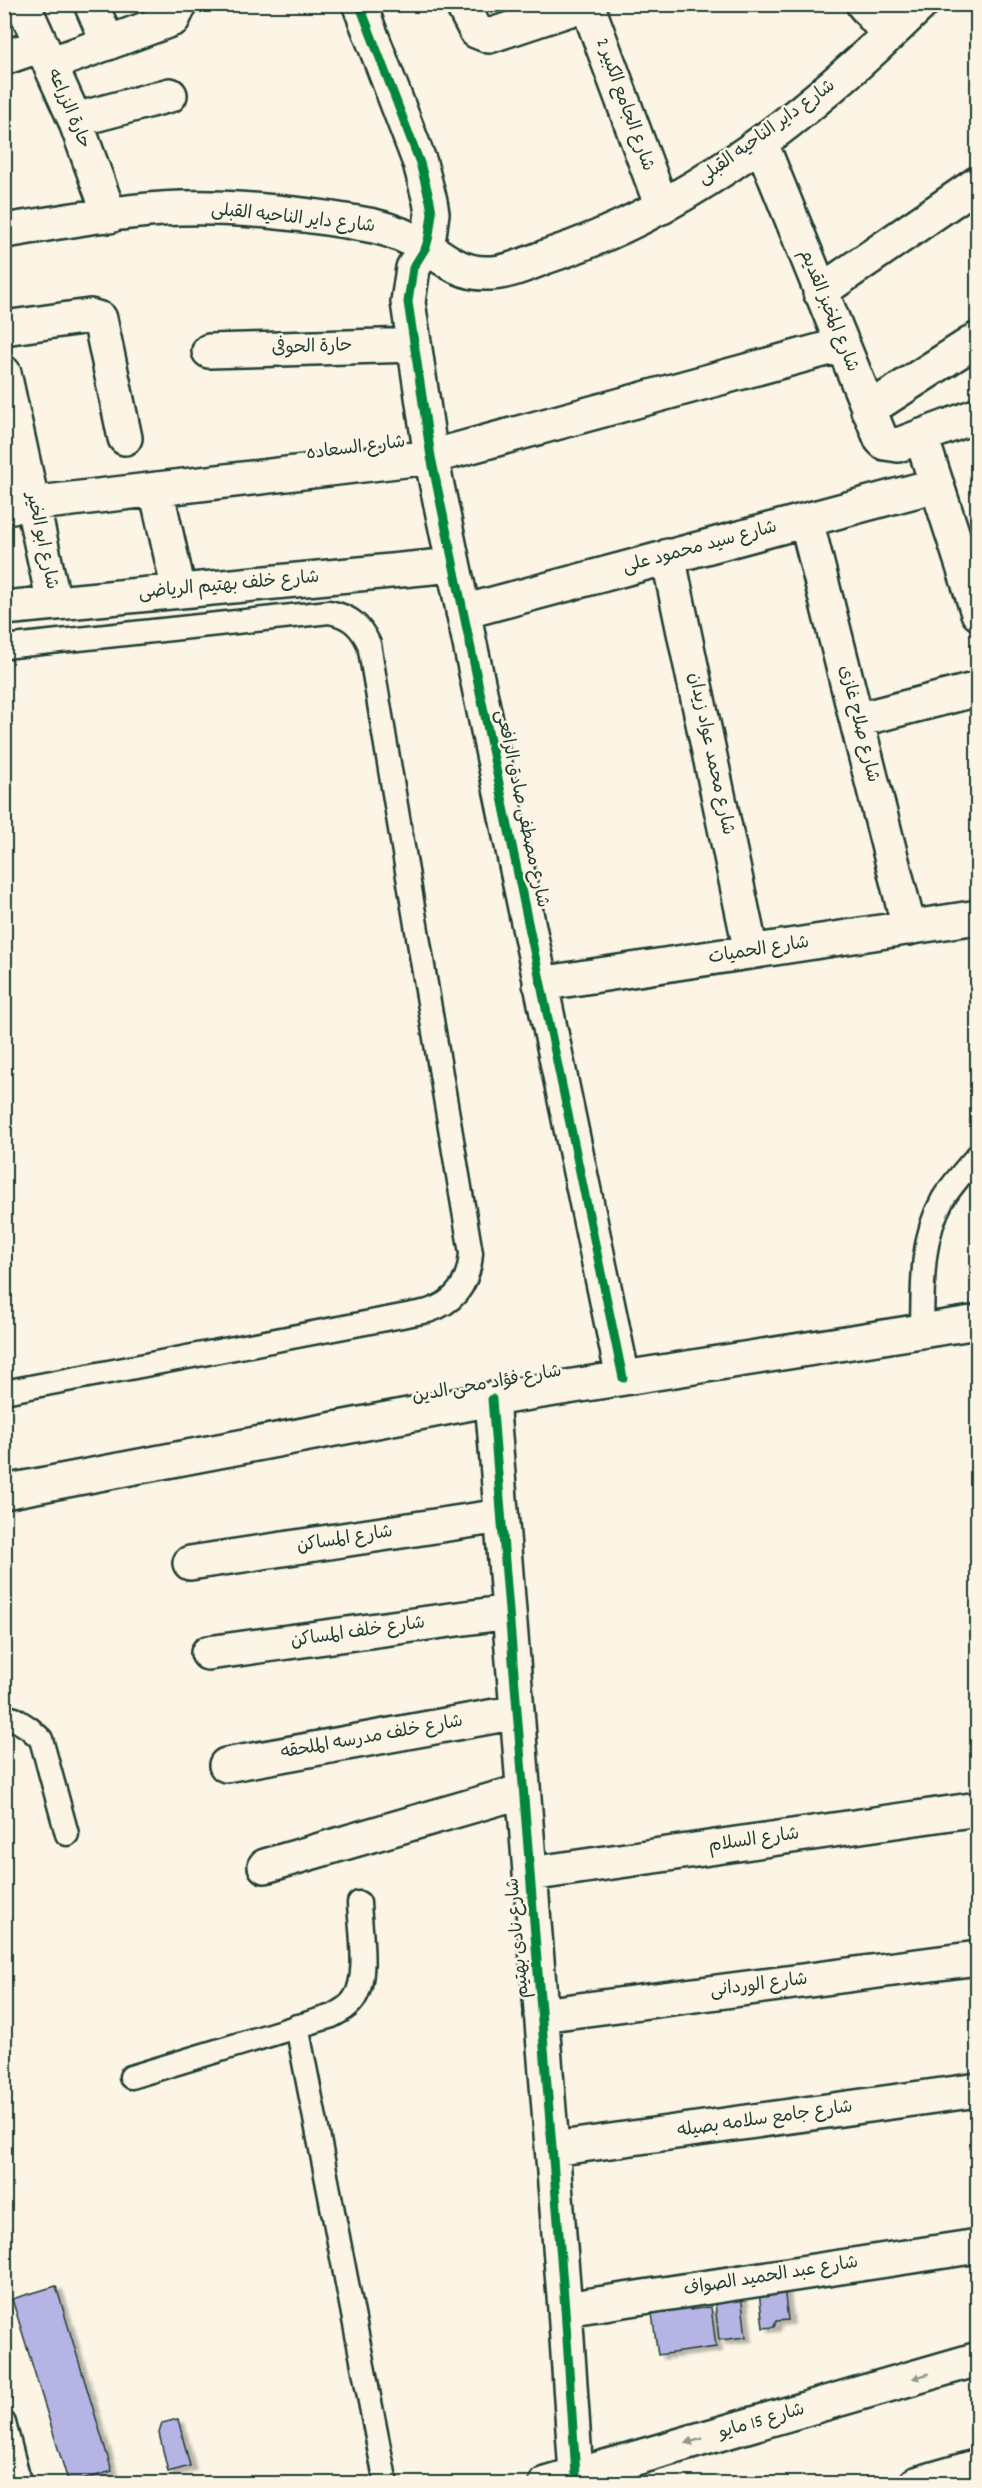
<svg xmlns="http://www.w3.org/2000/svg" width="982" height="2488" viewBox="0 0 982 2488" font-family="Dekko,'Playpen Sans Arabic',sans-serif">
  <style>
    .building { fill: #b6b4e5; stroke: #1f3d34; stroke-width: 1.5; filter: url(#shadow) }
    .lines { fill: none; stroke-linecap: round; stroke-linejoin: round }
    .service-casing { stroke: #1f3d34; stroke-width: 27 }
    .minor-casing { stroke: #1f3d34; stroke-width: 38 }
    .secondary-casing { stroke: #1f3d34; stroke-width: 38 }
    .service { stroke: #fcf5e5; stroke-width: 22 }
    .minor { stroke: #fcf5e5; stroke-width: 33 }
    .secondary { stroke: #fcf5e5; stroke-width: 33 }
    .cycleway-casing { stroke: #fcf5e5; stroke-width: 13 }
    .cycleway { stroke: #00873e; stroke-width: 9 }
    .oneway { fill: #8e998c }
    .labels { text-anchor: middle; dominant-baseline: central; stroke-width: 5; stroke-linejoin: round; paint-order: stroke }
    .street-label { font-size: 18px; fill: #1f3d34; stroke: #fcf5e5 }
  </style>
  <defs>
    <filter id="shadow"><feDropShadow dx="6" dy="4" stdDeviation="1.5" flood-color="#0004"/></filter>
  </defs>
  <rect width="100%" height="100%" fill="#fcf5e5"/>
  <filter id="ink" filterUnits="userSpaceOnUse"><feTurbulence type="fractalNoise" baseFrequency=".0167" numOctaves="2"/><feDisplacementMap in="SourceGraphic" scale="12" xChannelSelector="R" yChannelSelector="G"/><feConvolveMatrix kernelMatrix="1 2 1 2 8 2 1 2 1" color-interpolation-filters="sRGB"/></filter>
  <g filter="url(#ink)">
    <!-- building -->
    <path class="building" d="M739 2277 746 2337 719 2340 714 2293Z
      M685 2281 690 2310 711 2307 716 2347 658 2355 648 2286Z
      M56 2286 112 2471 69 2484 12 2299Z
      M784 2288 788 2320 776 2321 774 2327 763 2328 759 2291Z
      M178 2419 190 2466 168 2472 159 2433 162 2423Z"/>
    <g class="lines">
      <!-- service casing -->
      <g class="service-casing">
        <path id="service" d="M4 647 329 612C350 616 360 625 369 644L471 1253C469 1283 456 1302 428 1311L4 1392
          M922 1331C923 1286 920 1240 943 1199 953 1183 966 1169 978 1155
          M4 1716 15 1719 29 1728 41 1739 67 1834
          M297 2026 386 2484
          M131 2077 332 2016C341 2011 349 2007 354 1999 369 1978 360 1928 359 1903
          M4 2423 20 2484"/>
      </g>
      <!-- minor casing -->
      <g class="minor-casing">
        <path id="minor" d="M23 4 75 120 110 216
          M91 4 108 43
          M462 4 476 31 489 36 585 4
          M587 4 662 207
          M863 4 889 35
          M360 6 420 163 430 201 432 213 429 236 426 247 413 268 408 302 431 457 623 1378
          M4 58 41 45
          M50 64 173 19 180 4
          M75 120 170 95
          M761 143 881 439 885 443 898 445 978 415
          M4 231C63 222 122 210 181 208 240 206 316 215 374 226 391 230 410 238 426 247 445 259 460 273 485 273 506 274 529 263 548 256 692 209 814 109 921 4
          M820 292 978 183
          M4 328 90 316 100 319 125 438
          M209 351 414 345
          M4 373 54 603
          M868 410 978 339
          M921 436 978 613
          M156 489 179 591
          M4 507 431 457 841 345
          M806 520 909 928
          M668 556 751 952
          M4 608 453 565
          M463 612 937 485
          M857 720 978 689
          M540 984 978 917
          M492 1399 565 2309 576 2475
          M4 1492 492 1399 978 1322
          M190 1563 501 1516
          M208 1653 509 1612
          M226 1765 517 1712
          M265 1866 523 1791
          M530 1874 978 1809
          M541 2015 978 1958
          M553 2149 978 2090
          M565 2309 978 2246"/>
      </g>
      <!-- secondary casing -->
      <g class="secondary-casing">
        <path id="secondary" d="M546 2484 978 2359
          M916 2484 978 2466"/>
      </g>
      <!-- service -->
      <use href="#service" class="service"/>
      <!-- minor -->
      <use href="#minor" class="minor"/>
      <!-- secondary -->
      <use href="#secondary" class="secondary"/>
      <!-- cycleway casing -->
      <g class="cycleway-casing">
        <path id="cycleway" d="M360 6 420 163 430 201 432 213 429 236 426 247 413 268 408 302 431 457 623 1378
          M492 1399 565 2309 576 2475"/>
      </g>
      <!-- cycleway -->
      <use href="#cycleway" class="cycleway"/>
    </g>
    <!-- one-way arrows -->
    <defs><path id="oneway-solid" d="M-6-.8H1V-3.2L6.5 0L1 3.2V.8H-6Z" transform="scale(1.5)"/></defs>
    <g class="oneway">
      <use href="#oneway-solid" transform="translate(921 2376) rotate(164)"/>
      <use href="#oneway-solid" transform="translate(694 2441) rotate(164)"/>
    </g>
  </g>
  <g class="labels">
    <!-- street labels -->
    <g class="street-label">
      <text transform="translate(624 105) rotate(70)">شارع الجامع الكبير 2</text>
      <text transform="translate(68 109) rotate(67)">حارة الزراعه</text>
      <text transform="translate(767 133) rotate(-36)">شارع داير الناحيه القبلى</text>
      <text transform="translate(293 219) rotate(6)">شارع داير الناحيه القبلى</text>
      <text transform="translate(828 311) rotate(68)">شارع المخبز القديم</text>
      <text transform="translate(312 348) rotate(-2)">حارة الحوفى</text>
      <text transform="translate(356 449) rotate(-7)">شارع السعاده</text>
      <text transform="translate(41 541) rotate(78)">شارع ابو الخير</text>
      <text transform="translate(700 548) rotate(-15)">شارع سيد محمود على</text>
      <text transform="translate(229 586) rotate(-5)">شارع خلف بهتيم الرياضى</text>
      <text transform="translate(858 724) rotate(76)">شارع صلاح غازى</text>
      <text transform="translate(710 754) rotate(78)">شارع محمد عواد زيدان</text>
      <text transform="translate(521 809) rotate(78)">شارع مصطفى صادق الرافعى</text>
      <text transform="translate(759 951) rotate(-9)">شارع الحميات</text>
      <text transform="translate(487 1385) rotate(-10)">شارع فؤاد محى الدين</text>
      <text transform="translate(345 1540) rotate(-9)">شارع المساكن</text>
      <text transform="translate(358 1633) rotate(-8)">شارع خلف المساكن</text>
      <text transform="translate(372 1738) rotate(-10)">شارع خلف مدرسه الملحقه</text>
      <text transform="translate(754 1841) rotate(-8)">شارع السلام</text>
      <text transform="translate(519 1938) rotate(-95)">شارع نادى بهتيم</text>
      <text transform="translate(759 1986) rotate(-7)">شارع الوردانى</text>
      <text transform="translate(765 2120) rotate(-8)">شارع جامع سلامه بصيله</text>
      <text transform="translate(771 2277) rotate(-9)">شارع عبد الحميد الصواف</text>
      <text transform="translate(762 2422) rotate(-16)">شارع 15 مايو</text>
    </g>
  </g>
  <!-- margin -->
  <rect width="982" height="2488" fill="none" stroke="#fcf5e5" stroke-width="24"/>
  <rect x="12" y="12" width="958" height="2464" fill="none" stroke="#1f3d34" stroke-width="2" filter="url(#ink)"/>
</svg>
